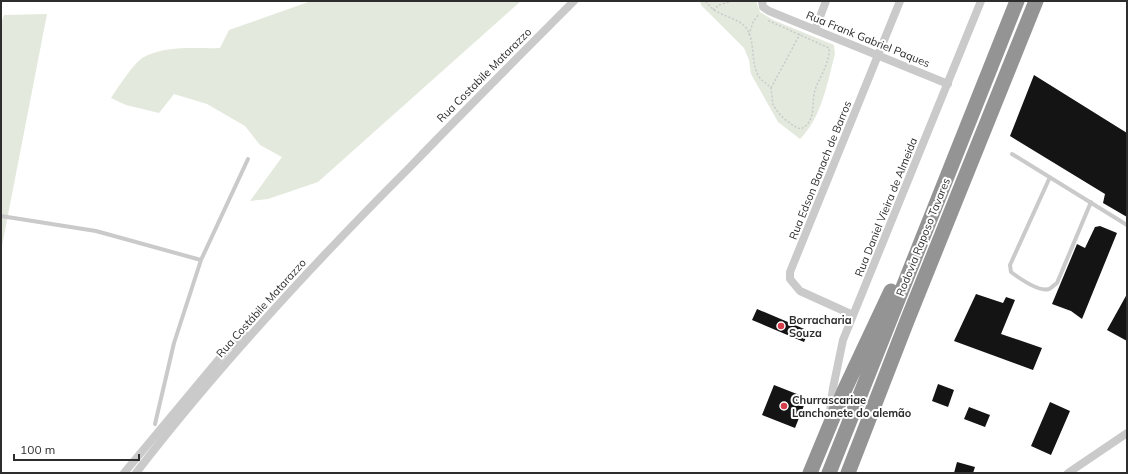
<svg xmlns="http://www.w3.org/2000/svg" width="1128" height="474" viewBox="0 0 1128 474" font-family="Mulish,sans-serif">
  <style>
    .green { fill: #e3e9dc }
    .building { fill: #141414 }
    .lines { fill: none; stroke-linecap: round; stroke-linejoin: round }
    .path { stroke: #cacaca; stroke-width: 1.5; stroke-dasharray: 2 2; stroke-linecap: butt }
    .service { stroke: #cacaca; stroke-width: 4 }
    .minor { stroke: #cacaca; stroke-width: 8 }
    .motorway { stroke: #949494; stroke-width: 15 }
    .poi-dot { fill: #d53e4a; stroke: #fff; stroke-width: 1.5 }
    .labels { text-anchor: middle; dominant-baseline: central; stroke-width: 4; stroke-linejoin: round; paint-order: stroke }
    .street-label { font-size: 11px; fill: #2d2d2d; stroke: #fff }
    .poi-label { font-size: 11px; font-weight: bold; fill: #2d2d2d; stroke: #fff; text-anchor: start }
  </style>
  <rect width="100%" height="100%" fill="#fff"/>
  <!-- green -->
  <path class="green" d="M311 1H521L318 182 268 199 250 201 282 157 260 145 245 126 207 104 174 94 159 113 126 105 111 98C117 89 135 61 144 57 167 45 195 49 220 48L229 30Z
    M700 1H756L760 12 773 20 834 45 835 54C827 83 822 117 800 139L778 122 751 74 749 60 744 48 701 5Z
    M47 14 1 251V24L4 15Z"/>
  <!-- building -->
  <path class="building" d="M1034 75 1127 133V217L1103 203 1105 194 1010 136Z
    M1100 226 1117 233 1082 319 1071 311 1052 304 1077 244 1085 248 1095 227Z
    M976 294 1003 303 1006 297 1015 300 1001 334 1042 348 1033 370 954 341Z
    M1127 294V341L1107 330Z
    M757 309 809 331 804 342 752 320Z
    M938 384 954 390 948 407 932 401Z
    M774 385 807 398 795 428 762 415Z
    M1050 402 1070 411 1051 455 1031 446Z
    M969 407 990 415 985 427 964 419Z
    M957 462 975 467 973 473H954Z"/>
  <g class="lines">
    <!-- path -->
    <path class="path" d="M706 1C716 18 737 15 747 29 755 42 751 62 758 75 761 81 767 83 771 88 772 93 772 100 773 104 777 114 791 126 801 129 817 121 811 103 815 90 820 76 830 63 829 48L767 20
      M713 10 719 5 732 1
      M749 35 753 22 759 14
      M771 88 800 34"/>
    <!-- service -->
    <path class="service" d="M1012 154 1127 225
      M1050 177 1010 265 1011 272C1019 278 1039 292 1049 289 1052 288 1055 284 1057 283L1091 202
      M1 216 96 231 201 260
      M155 424 174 343 201 260 248 159"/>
    <!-- minor -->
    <path class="minor" d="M762 1 763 7 769 11 948 84
      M815 30 826 1
      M853 315 800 291 790 279V272L900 1
      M830 412 833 388 843 340 981 1
      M124 473 229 347 245 335
      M136 473C220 364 313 264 410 167 464 111 519 56 574 1
      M1068 473 1127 433"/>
    <!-- motorway -->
    <path class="motorway" d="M810 473 844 391 891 291
      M829 473 1017 1
      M848 473 907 321 1036 1"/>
  </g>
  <!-- markers -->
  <g class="poi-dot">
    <circle cx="781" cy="326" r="4"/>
    <circle cx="784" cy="406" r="4"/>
  </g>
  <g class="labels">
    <!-- street labels -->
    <g class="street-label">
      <text transform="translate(868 39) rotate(22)">Rua Frank Gabriel Paques</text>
      <text transform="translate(484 75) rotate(-45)">Rua Costabile Matarazzo</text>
      <text transform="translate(820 170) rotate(-68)">Rua Edson Banach de Barros</text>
      <text transform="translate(886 207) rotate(-68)">Rua Daniel Vieira de Almeida</text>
      <text transform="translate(923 237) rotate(-68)">Rodovia Raposo Tavares</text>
      <text transform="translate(261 308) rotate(-48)">Rua Costábile Matarazzo</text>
    </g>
    <!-- poi labels -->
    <g class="poi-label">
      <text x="789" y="320">Borracharia<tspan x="789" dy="13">Souza</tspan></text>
      <text x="792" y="400">Churrascariae<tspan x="792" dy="13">Lanchonete do alemão</tspan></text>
    </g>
  </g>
  <!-- border -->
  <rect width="1128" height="474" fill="none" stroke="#2d2d2d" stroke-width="4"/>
  <!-- scale -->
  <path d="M14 454v6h125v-6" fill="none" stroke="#2d2d2d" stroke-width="2"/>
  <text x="20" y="454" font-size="12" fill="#2d2d2d" stroke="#ffffff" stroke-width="3" paint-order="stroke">100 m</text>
</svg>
